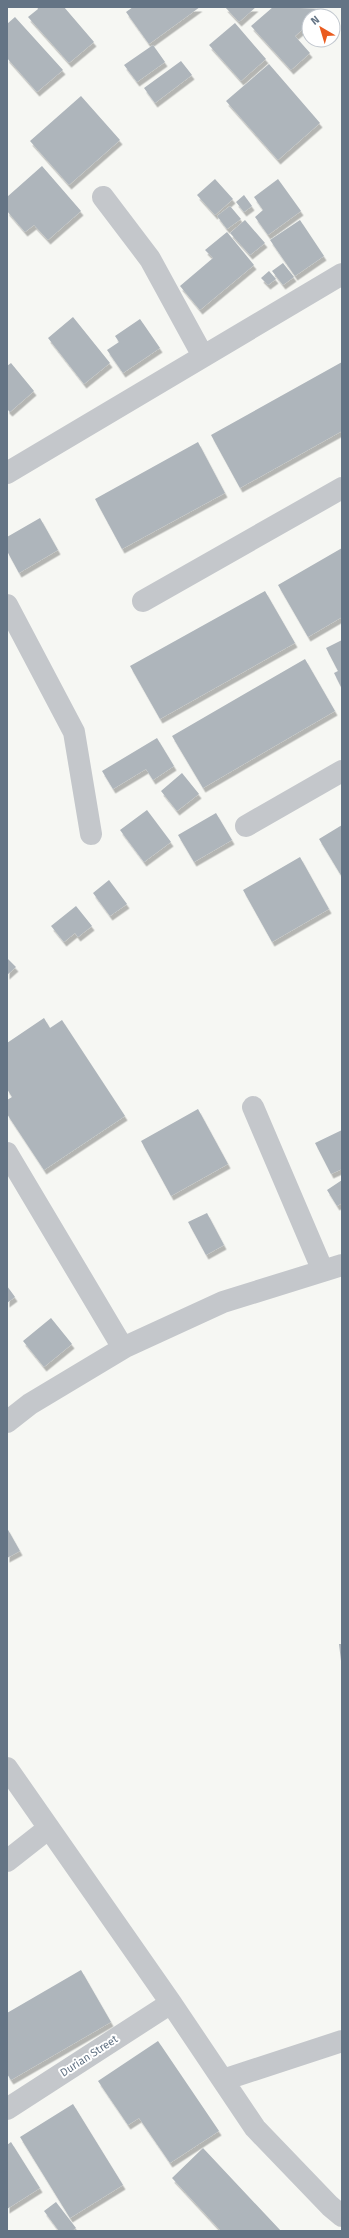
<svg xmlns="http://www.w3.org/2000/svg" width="349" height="2238" viewBox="0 0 349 2238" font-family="'Fira Sans',sans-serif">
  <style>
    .building { fill: #aeb5bb; filter: url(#shadow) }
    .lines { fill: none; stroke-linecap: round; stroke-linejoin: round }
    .minor { stroke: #c4c7cb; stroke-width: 22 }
    .labels { text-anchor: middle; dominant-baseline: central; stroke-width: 4; stroke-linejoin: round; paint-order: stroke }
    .street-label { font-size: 11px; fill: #647485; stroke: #fff }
  </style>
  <defs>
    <filter id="shadow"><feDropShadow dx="2.5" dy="4.5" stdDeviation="0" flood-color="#0004"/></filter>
  </defs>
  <rect width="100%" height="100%" fill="#f6f7f3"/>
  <!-- building -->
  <path class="building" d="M37 7H64L94 42 69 63 28 17 38 9Z
    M133 7H200L149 44 126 12Z
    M225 7H256L239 22Z
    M273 7 326 9 318 16H309V24L295 36 310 53 291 70 251 26Z
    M15 17 63 70 37 92 7 58V24Z
    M235 23 266 59 241 81 209 45Z
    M153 45 165 62 137 82 124 65Z
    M181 61 192 75 155 103 144 88Z
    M269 64 320 123 278 160 226 101Z
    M81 96 120 140 69 185 30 141Z
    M42 166 81 211 48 240 34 225 25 232 7 211V197Z
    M215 179 233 199 215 215 197 195Z
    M278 179 301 211 268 235 255 217 263 210 254 197Z
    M244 195 252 206 244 212 236 202Z
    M230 206 241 219 227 229 217 216Z
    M245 220 265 243 250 255 230 233Z
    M300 220 324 256 295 276 270 240Z
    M227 232 254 265 200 310 180 286 213 258 205 250Z
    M283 263 294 277 283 285 272 271Z
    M269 271 276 279 268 285 261 278Z
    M73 317 110 363 84 384 48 338Z
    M140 319 160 348 123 373 107 350 119 342 115 336Z
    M342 362V431L240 488 211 435Z
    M11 363 34 391 10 412 7 409V366Z
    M198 442 225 493 122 549 95 499Z
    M40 518 58 550 19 573 7 551V537Z
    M342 548V617L308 637 278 585Z
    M265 591 295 643 160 719 130 666Z
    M342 640V689L334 673 338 671 326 648Z
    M305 659 335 711 203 788 172 736Z
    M157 738 174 766 153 780 146 769 113 789 102 771Z
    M182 773 199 794 177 811 161 791Z
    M147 810 171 842 144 862 120 830Z
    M216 813 232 840 194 862 178 835Z
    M342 825V877L319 839Z
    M300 857 329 909 272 942 243 890Z
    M109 880 127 904 110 916 93 893Z
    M76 906 92 926 78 937 75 933 64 942 51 926Z
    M7 958 16 967 7 975Z
    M44 1018 50 1028 62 1020 125 1116 44 1170 7 1114V1100L12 1097 7 1089V1043Z
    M198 1109 228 1164 171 1196 141 1141Z
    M342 1130V1169L331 1174 315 1143Z
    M342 1180V1203L337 1206 327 1190Z
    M207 1213 224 1245 206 1255 188 1222Z
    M7 1286 15 1297 7 1303Z
    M51 1318 72 1344 44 1367 23 1341Z
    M7 1528 20 1551 7 1558Z
    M339 1644H342V1661H341Z
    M81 1970 111 2022 11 2080 7 2074V2013Z
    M158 2041 219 2131 170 2163 139 2118 128 2125 98 2081Z
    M73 2104 123 2185 70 2218 20 2137Z
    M11 2142 40 2188 7 2209V2145Z
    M203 2148 281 2231H221L172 2178Z
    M56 2202 76 2228 72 2231H59L44 2211Z"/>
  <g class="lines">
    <!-- minor -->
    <path class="minor" d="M103 197 150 259 203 356
      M7 473 342 274
      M143 601 342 488
      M7 605 74 732 91 834
      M246 826 342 771
      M253 1107 323 1271
      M7 1153 123 1348
      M7 1422 30 1404 125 1347 223 1302 342 1265
      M7 1768 171 2003 255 2128 330 2206 342 2216
      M7 1861 49 1828
      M223 2080 342 2041
      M7 2109 171 2003"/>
  </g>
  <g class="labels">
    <!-- street labels -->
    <g class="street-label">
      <text transform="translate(89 2056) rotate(-33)">Durian Street</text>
    </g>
  </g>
  <!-- border -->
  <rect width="349" height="2238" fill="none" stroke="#647485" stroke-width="16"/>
  <!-- north arrow -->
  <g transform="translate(321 28) rotate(322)"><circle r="19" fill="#ffffff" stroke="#c1c7ce"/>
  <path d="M0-3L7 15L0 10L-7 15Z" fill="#ea5c1f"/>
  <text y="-6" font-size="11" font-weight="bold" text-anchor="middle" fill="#647485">N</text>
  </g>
</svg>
